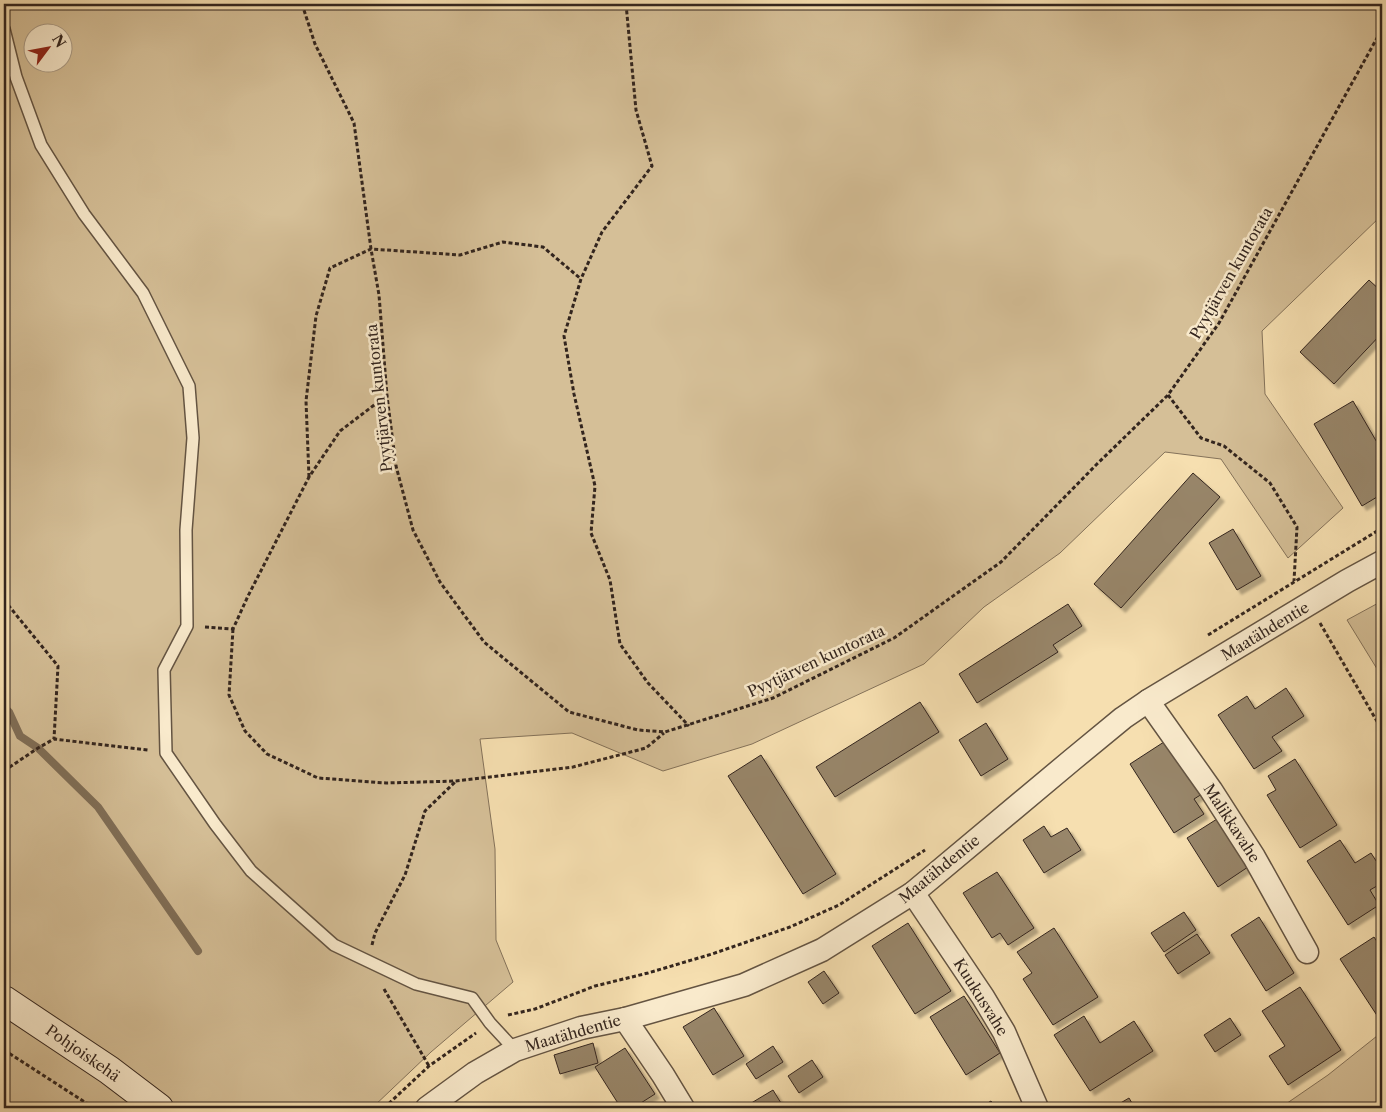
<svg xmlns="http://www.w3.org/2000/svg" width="1386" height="1112" font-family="'Libre Caslon Text',serif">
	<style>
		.green { fill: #d5bf97; stroke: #84725a; fill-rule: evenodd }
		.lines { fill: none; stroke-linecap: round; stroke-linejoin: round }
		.stream { stroke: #806f58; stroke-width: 8 }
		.building { fill: #98866a; stroke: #33251e; filter: url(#shadow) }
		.service-casing { stroke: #645442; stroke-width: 14 }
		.minor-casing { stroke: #645442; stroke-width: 25 }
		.secondary-casing { stroke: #33251e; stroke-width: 30 }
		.path { stroke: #33251e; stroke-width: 3; stroke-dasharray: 4 2.5; stroke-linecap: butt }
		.service { stroke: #f9eacc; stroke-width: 11 }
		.minor { stroke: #f9eacc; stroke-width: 22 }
		.secondary { stroke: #f9eacc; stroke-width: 28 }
		.labels { text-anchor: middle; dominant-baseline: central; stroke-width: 5; stroke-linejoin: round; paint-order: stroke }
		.street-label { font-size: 15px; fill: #33251e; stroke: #f9eacc }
	</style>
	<defs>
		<filter id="shadow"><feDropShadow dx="4.5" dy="4.5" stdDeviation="1" flood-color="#0004"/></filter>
	</defs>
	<rect width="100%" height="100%" fill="#f6dfb0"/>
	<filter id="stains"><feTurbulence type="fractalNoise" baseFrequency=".004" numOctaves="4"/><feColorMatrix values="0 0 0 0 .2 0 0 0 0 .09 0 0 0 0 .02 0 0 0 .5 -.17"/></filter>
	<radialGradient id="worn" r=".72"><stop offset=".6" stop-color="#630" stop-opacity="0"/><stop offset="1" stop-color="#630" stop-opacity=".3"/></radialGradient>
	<g class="green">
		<path d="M4,4H1382V215L1262,331L1265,394L1343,508L1288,558L1221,459L1165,452L1060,553L984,607L924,664L752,744L663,771L572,733L480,739L495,849L496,940L513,982L431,1052L372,1108H4V714L9,712L4,707ZM32,32H62V62H32Z"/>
		<path d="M1382,601V677L1347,620Z"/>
		<path d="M1382,1032V1108H1280L1328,1075Z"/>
	</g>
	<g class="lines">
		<path class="stream" d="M4,707L9,712L20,736L38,748L98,807L198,951"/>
	</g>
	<g class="building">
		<path d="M1369,280L1382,292V333L1334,384L1300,352Z"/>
		<path d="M1353,401L1382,451V494L1362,506L1314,424Z"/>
		<path d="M1193,473L1220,497L1121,608L1094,584Z"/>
		<path d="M1233,529L1261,576L1237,590L1209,543Z"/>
		<path d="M1068,604L1082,626L1053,645L1058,652L977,703L959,674Z"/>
		<path d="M1286,688L1304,716L1272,737L1282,751L1254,769L1218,715L1247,696L1255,709Z"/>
		<path d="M920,702L939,732L835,797L816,767Z"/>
		<path d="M986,723L1008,759L981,776L959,740Z"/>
		<path d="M1167,740L1202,794L1194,799L1204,814L1174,833L1130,764Z"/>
		<path d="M761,755L836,874L803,894L728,776Z"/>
		<path d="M1295,759L1337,825L1300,848L1267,795L1276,790L1268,776Z"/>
		<path d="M1217,819L1248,867L1218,887L1187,838Z"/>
		<path d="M1044,826L1051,837L1067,828L1081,850L1044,873L1023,840Z"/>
		<path d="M1340,840L1355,863L1371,853L1382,870V883L1370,890L1379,905L1348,925L1307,861Z"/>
		<path d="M997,872L1034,928L1008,945L1000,933L992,938L963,893Z"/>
		<path d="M1184,912L1196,930L1164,952L1151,933Z"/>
		<path d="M1259,917L1294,973L1266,991L1231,935Z"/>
		<path d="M908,923L951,991L915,1014L872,946Z"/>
		<path d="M1054,928L1098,997L1053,1025L1023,979L1032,973L1017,952Z"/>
		<path d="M1197,934L1210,953L1178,974L1165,955Z"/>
		<path d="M1374,937L1382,949V1014L1378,1017L1340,959Z"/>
		<path d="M824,971L839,993L823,1004L808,982Z"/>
		<path d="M1300,987L1341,1050L1288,1085L1269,1056L1285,1046L1262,1011Z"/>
		<path d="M964,996L1000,1053L966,1075L930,1017Z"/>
		<path d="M714,1008L744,1056L713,1075L683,1027Z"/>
		<path d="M1084,1016L1100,1043L1134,1021L1153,1051L1090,1091L1054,1035Z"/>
		<path d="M1230,1018L1241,1035L1215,1052L1204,1035Z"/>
		<path d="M593,1043L598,1063L560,1074L554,1055Z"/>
		<path d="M773,1046L783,1062L756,1079L746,1064Z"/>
		<path d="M625,1048L655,1094L633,1108H621L595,1067Z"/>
		<path d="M812,1060L823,1077L799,1093L788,1076Z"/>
		<path d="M773,1090L784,1108H743Z"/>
		<path d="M1129,1098L1135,1108H1112Z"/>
		<path d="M991,1101L996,1108H979Z"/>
	</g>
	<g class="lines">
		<g class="service-casing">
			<path id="service" d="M4,29L16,77L41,145L84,214L143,293L189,386L193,438L186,530L187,626L164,670L166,753L215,824L251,871L334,945L416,984L472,998L490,1023L515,1050"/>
		</g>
		<g class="minor-casing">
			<g id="minor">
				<path d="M1148,701L1211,790L1254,857L1307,952"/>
				<path d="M913,893L983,997L1004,1032L1037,1108"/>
				<path d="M625,1019L663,1075L683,1108"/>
				<path d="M427,1108L475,1073L515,1050L581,1028L625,1019L744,985L822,950L913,893L1072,760L1123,718L1148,701L1347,581L1382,562"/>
			</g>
		</g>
		<g class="secondary-casing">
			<path id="secondary" d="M4,1000L109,1070L159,1108"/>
		</g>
		<g class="path">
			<path d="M302,4L315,44L354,123L371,249L379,295L387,396L396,466L413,530L440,582L484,642L569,712L638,730L665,732L773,698L894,638L1001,562L1097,464L1168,395L1219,323L1382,29"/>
			<path d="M626,4L636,110L652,166L602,232L581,279L564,336L574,394L595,486L591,533L610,580L620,644L648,683L689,726"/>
			<path d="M1168,395L1201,438L1224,446L1270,483L1297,527L1294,581"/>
			<path d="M309,477L306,401L316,316L330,268L371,249L460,255L503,242L543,247L581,279"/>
			<path d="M4,600L58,666L54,739"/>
			<path d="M1320,623L1382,730"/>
			<path d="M205,627L233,629L248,596L309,477L340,431L386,396"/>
			<path d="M233,629L229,695L245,731L267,754L318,778L386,783L456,781L573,767L646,748L664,733"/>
			<path d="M1208,635L1382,528"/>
			<path d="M4,771L38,748L54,739L148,750"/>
			<path d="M372,945L375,933L405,875L425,811L455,782"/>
			<path d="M384,989L429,1066"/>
			<path d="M508,1015L535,1009L595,986L648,973L712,954L790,927L839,905L925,850"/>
			<path d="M4,1050L94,1108"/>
			<path d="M384,1108L429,1066L476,1033"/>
		</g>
		<use href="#service" class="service"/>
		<use href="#minor" class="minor"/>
		<use href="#secondary" class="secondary"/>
	</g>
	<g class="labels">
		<g class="street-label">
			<text transform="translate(1231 273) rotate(-60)">Pyytjärven kuntorata</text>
			<text transform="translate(379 398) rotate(-96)">Pyytjärven kuntorata</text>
			<text transform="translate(1265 631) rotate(-31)">Maatähdentie</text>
			<text transform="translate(816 661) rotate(-25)">Pyytjärven kuntorata</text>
			<text transform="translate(1232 823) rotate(57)">Malikkavahe</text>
			<text transform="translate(939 869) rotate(-39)">Maatähdentie</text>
			<text transform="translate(981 997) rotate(58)">Kuukusvahe</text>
			<text transform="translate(573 1033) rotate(-16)">Maatähdentie</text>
			<text transform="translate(83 1053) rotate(35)">Pohjoiskehä</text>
		</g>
	</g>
	<rect width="1386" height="1112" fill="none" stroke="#f6dfb0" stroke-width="20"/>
	<rect x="5" y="5" width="1376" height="1102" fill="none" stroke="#33251e" stroke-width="2.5"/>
	<rect x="10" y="10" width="1366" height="1092" fill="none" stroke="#33251e"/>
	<g transform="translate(48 48) rotate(58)"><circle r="24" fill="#f9eacc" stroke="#aa9b86"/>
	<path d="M0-4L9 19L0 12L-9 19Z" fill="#8f2418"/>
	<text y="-8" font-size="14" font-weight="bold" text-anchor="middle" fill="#33251e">N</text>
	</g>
	<rect width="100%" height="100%" filter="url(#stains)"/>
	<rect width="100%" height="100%" fill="url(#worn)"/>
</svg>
